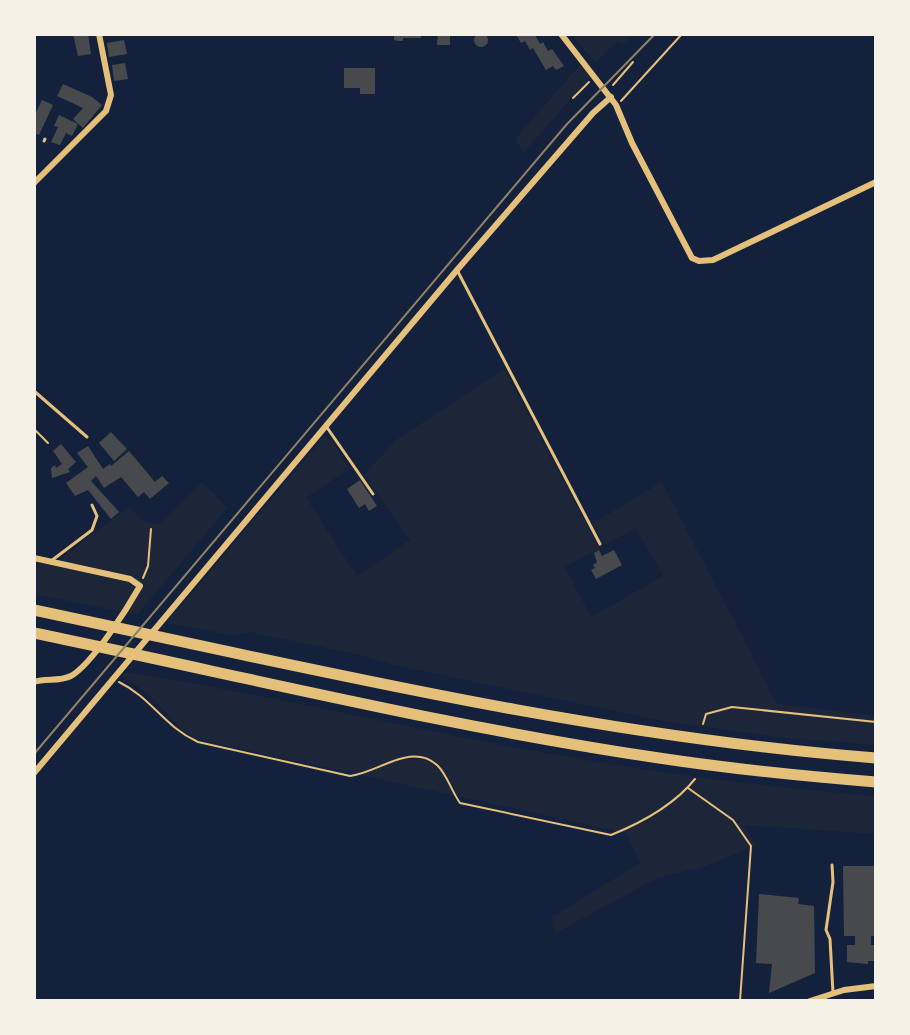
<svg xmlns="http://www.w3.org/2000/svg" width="910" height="1035" font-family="Quicksand,sans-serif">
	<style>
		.green { fill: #1d2539 }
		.building { fill: #48494c }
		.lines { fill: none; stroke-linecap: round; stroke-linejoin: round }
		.path { stroke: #e5c07b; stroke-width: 2 }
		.service { stroke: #e5c07b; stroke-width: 3 }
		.minor { stroke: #e5c07b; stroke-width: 6 }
		.motorway { stroke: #e5c07b; stroke-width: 11 }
		.tram { stroke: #918062; stroke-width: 2 }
	</style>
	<rect width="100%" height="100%" fill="#14213d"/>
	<g class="green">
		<path d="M570,34H629L631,37L623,44L618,41L596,62Z"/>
		<path d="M580,65L590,77L524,152L515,139Z"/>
		<path d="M504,369L599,548L565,567L591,617L663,576L636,528L604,545L592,524L662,482L777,704L876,716V745L786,738L663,721L394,665L355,654L251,632L231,635L166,623L324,437L333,441L349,469L306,498L357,576L410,540L364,475L396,440Z"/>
		<path d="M202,482L227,508L137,615L34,594V561L52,565L129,507L143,521L158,525Z"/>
		<path d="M125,672C262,693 397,726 534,751C648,772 761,787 876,796V834L742,825L757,845L706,866L657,878L556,933L552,917L640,863L626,833L196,739L182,730L149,694L123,677Z"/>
	</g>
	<g class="building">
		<circle cx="481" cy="40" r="7"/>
		<path d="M73,34H88L91,54L78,56Z"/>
		<path d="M394,34H421V38H403V41H399L394,40Z"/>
		<path d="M438,34H450V45H437Z"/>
		<path d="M516,34L535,35L540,44L543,42L548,51L552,49L564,66L556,70L553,66L546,70L533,48L530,50L525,41L521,43Z"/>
		<path d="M124,40L127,54L109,57L107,43Z"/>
		<path d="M125,63L128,79L114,81L112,65Z"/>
		<path d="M344,68H375V94H360V88H344Z"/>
		<path d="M63,84L92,97L102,105L83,128L73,119L83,108L57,96Z"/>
		<path d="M42,100L53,105L39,135L34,133V117Z"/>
		<path d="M59,115L78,124L72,136L66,133L60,145L51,142L58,127L54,126Z"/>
		<path d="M111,432L127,449L114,461L99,443Z"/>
		<path d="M61,444L76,462L68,469L70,472L52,478L51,468L55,465L56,468L62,464L53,451Z"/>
		<path d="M88,446L103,469L110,464L111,466L129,451L155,482L162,476L169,483L150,499L144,492L138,497L121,477L104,488L96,476L91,481L119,512L111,519L88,490L75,496L66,483L88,467L77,453Z"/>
		<path d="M360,480L377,506L369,511L365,504L359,508L347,489Z"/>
		<path d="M599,550L602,556L614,550L622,565L596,579L591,570L595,568L593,565L597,562L594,553Z"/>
		<path d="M843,866H876V936H871V945H875L876,961H868V964L847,962V945H855V936H844Z"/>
		<path d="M759,894L799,898L798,904L814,906L815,973L769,993L772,964L756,963Z"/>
	</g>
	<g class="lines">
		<g class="path">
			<path d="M613,85L633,62"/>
			<path d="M573,98L589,82"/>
			<path d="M621,101L682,34"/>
			<path d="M34,429L48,443"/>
			<path d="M143,578L148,566L151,529"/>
			<path d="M119,682C153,699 162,725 198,742L350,776C378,773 412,741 438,766C447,775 452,792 460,803L611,835C641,823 674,805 695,779"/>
			<path d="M703,724L706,714L732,707L876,722"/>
			<path d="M688,788L733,820L751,846L740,1001"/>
		</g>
		<g class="service">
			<path d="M44,141L45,139"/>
			<path d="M457,270L600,544"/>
			<path d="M34,391L87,437"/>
			<path d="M326,426L373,494"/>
			<path d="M51,561L92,530L97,516L92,505"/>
			<path d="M832,865L833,882L826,930L830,939L833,993"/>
		</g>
		<g class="minor">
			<path d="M561,34L616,105L632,143L692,258L699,261L713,260L876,182"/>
			<path d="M34,183L106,111L111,95L99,34"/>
			<path d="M34,558L130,579L140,586C127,609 92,664 71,676C59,682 46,678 34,682"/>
			<path d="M34,773L457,270L593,113L611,97"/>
			<path d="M810,1001L844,990L876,986"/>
		</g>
		<g class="motorway">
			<path d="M34,610C313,669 591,736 876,758"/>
			<path d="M34,633C242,676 449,727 659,758C731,769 803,776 876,782"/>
		</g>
		<path class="tram" d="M34,754L567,124L655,34"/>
	</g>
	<rect width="910" height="1035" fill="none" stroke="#f6f1e7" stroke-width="72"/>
</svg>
